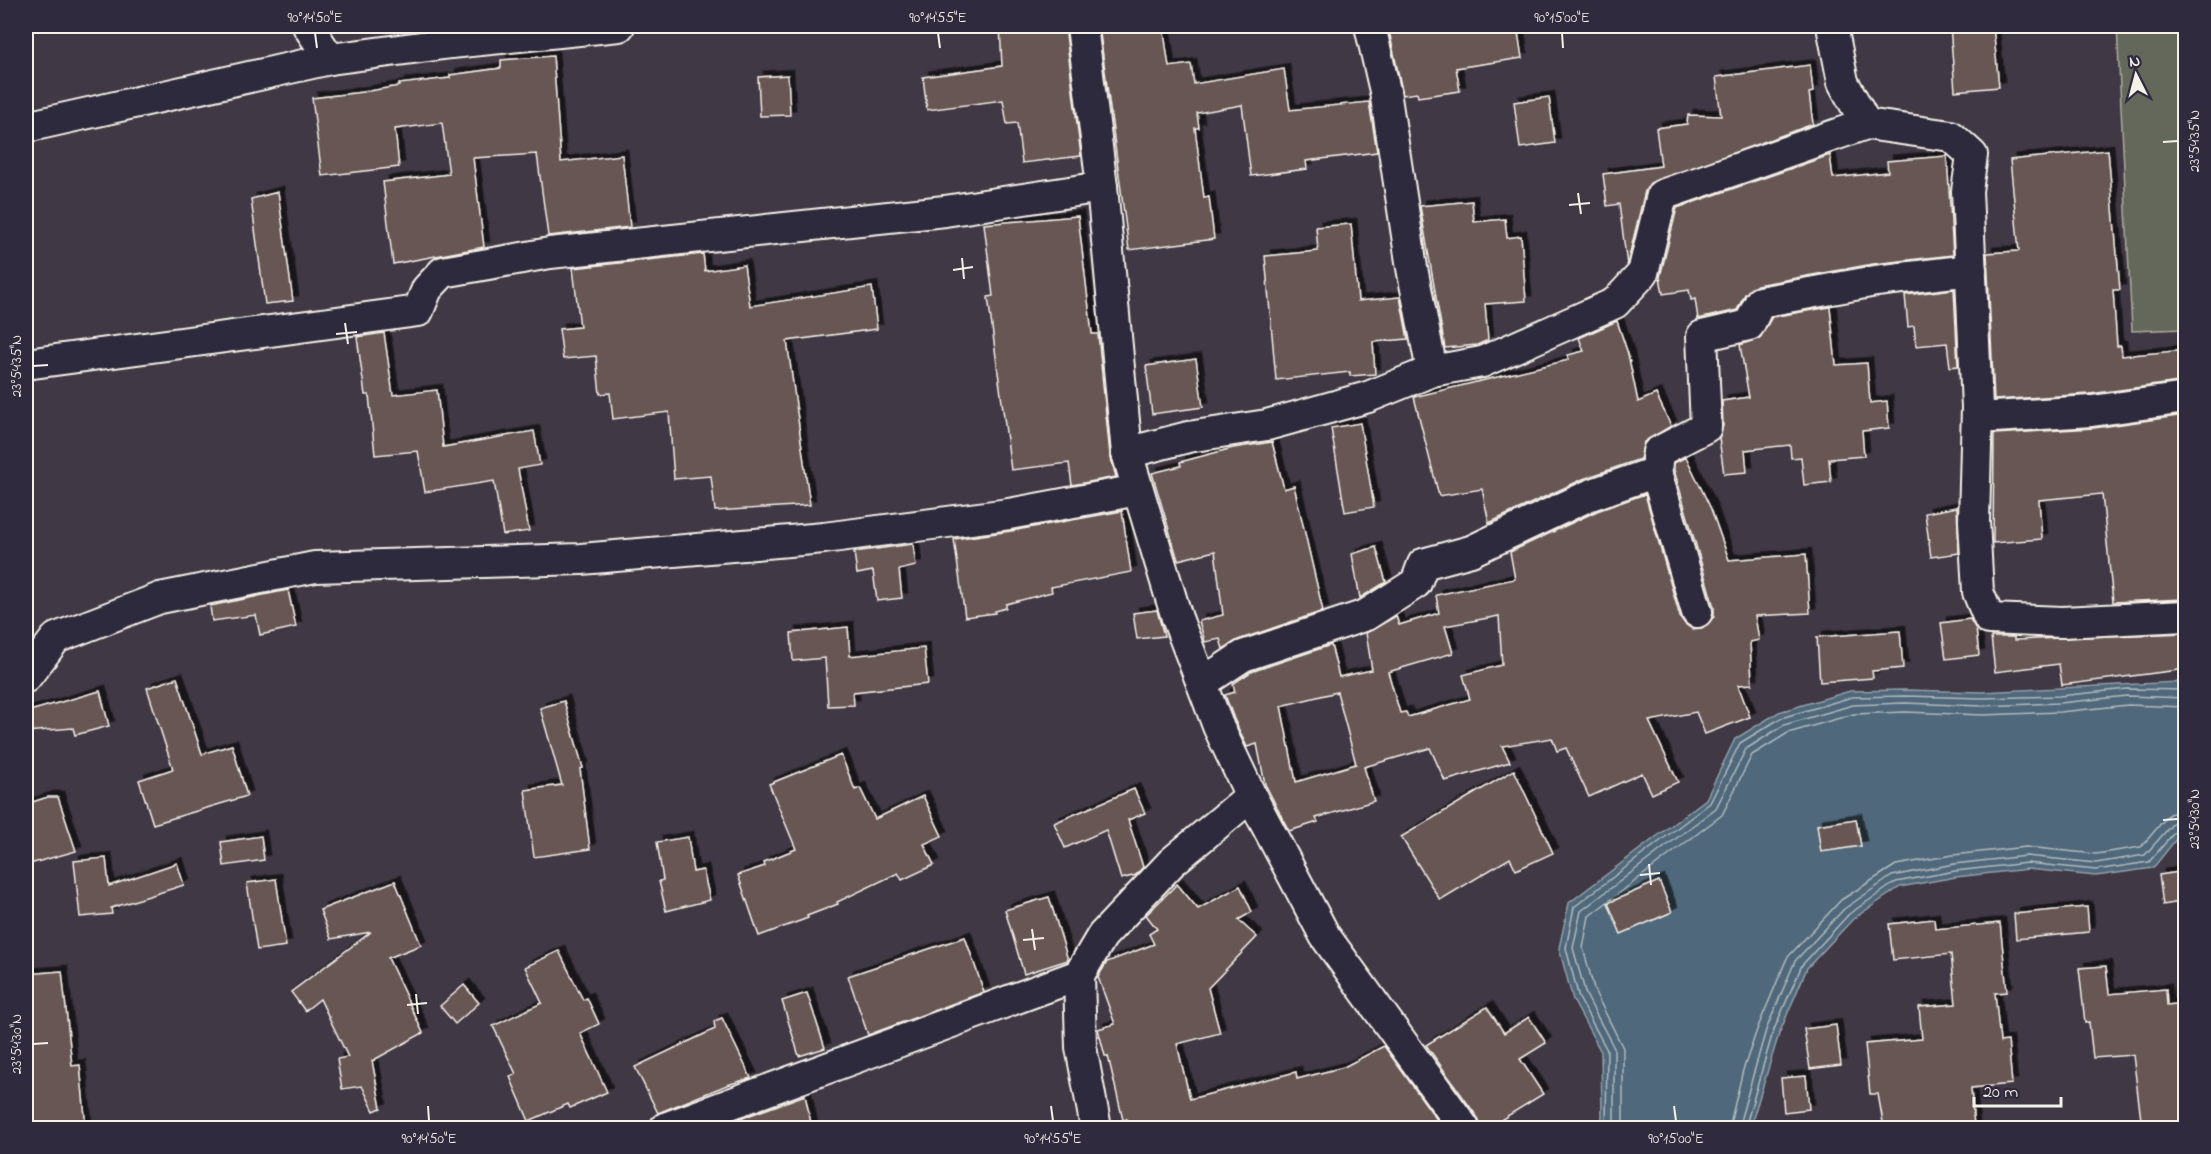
<svg xmlns="http://www.w3.org/2000/svg" width="2211" height="1154" font-family="'Indie Flower',sans-serif">
	<style>
		.green { fill: #64685a; stroke: #acaca1; stroke-width: 1.5 }
		.water { fill: #50687b; stroke: #929fa7; stroke-width: 1.5 }
		.lines { fill: none; stroke-linecap: round; stroke-linejoin: round }
		.shore { stroke: #b2babc; stroke-width: 1.5 }
		.building { fill: #675755; stroke: #f4f1e8; stroke-width: 1.5; fill-rule: evenodd; filter: url(#shadow) }
		.minor-casing { stroke: #f4f1e8; stroke-width: 34 }
		.minor { stroke: #2f2a3d; stroke-width: 30 }
		.ticks { fill: none; stroke: #f4f1e8; stroke-width: 2 }
		.neatline { fill: none; stroke: #f4f1e8; stroke-width: 2 }
		.ticks-label { font-size: 15px; text-anchor: middle; fill: #f4f1e8 }
	</style>
	<defs>
		<filter id="shadow"><feDropShadow dx="5.5" dy="-5.5" stdDeviation="0" flood-color="#0009"/></filter>
	</defs>
	<rect width="100%" height="100%" fill="#403844"/>
	<filter id="ink" filterUnits="userSpaceOnUse"><feTurbulence type="fractalNoise" baseFrequency=".0167" numOctaves="2"/><feDisplacementMap in="SourceGraphic" scale="12" xChannelSelector="R" yChannelSelector="G"/><feConvolveMatrix kernelMatrix="1 2 1 2 8 2 1 2 1" color-interpolation-filters="sRGB"/></filter>
	<g filter="url(#ink)">
		<path class="green" d="M2117,26H2185V329L2132,331Z"/>
		<path class="water" d="M2179,682L2185,685V828L2153,868L2096,876L2028,869L1956,877L1900,887L1853,919L1807,968L1779,1034L1750,1128H1600L1602,1116L1601,1052L1573,1000L1559,948L1569,903L1706,799L1735,739L1779,712L1850,691L1905,690L1982,692Z"/>
		<g class="lines">
			<g class="shore">
				<path d="M1606,1128L1607,1050L1579,998L1566,948L1574,907L1710,803L1740,743L1781,718L1852,697L1905,696L1982,698L2059,696L2127,689L2186,690"/>
				<path d="M1614,1128V1048L1586,995L1573,948L1581,911L1716,808L1746,749L1784,725L1853,705L1905,703L1982,706L2060,703L2127,696L2186,698"/>
				<path d="M1623,1128V1048L1595,992L1583,948L1589,916L1722,815L1752,755L1788,733L1854,714L1905,712L1983,715L2060,712L2128,705L2186,707"/>
				<path d="M1729,1128L1743,1070L1758,1027L1787,958L1841,900L1896,865L1953,855L2026,847L2096,854L2141,847L2169,814L2186,809"/>
				<path d="M1738,1128L1766,1030L1795,961L1844,909L1892,876L1954,864L2026,856L2096,863L2145,855L2174,822L2186,818"/>
				<path d="M1745,1128L1773,1032L1802,965L1849,914L1896,882L1955,871L2027,863L2096,870L2149,862L2179,827L2186,825"/>
			</g>
		</g>
		<g class="building">
			<path d="M1000,26H1065L1081,156L1022,163L1017,123L1007,124L1003,100L927,110L923,77L1002,66Z"/>
			<path d="M1099,26H1163L1169,67L1191,64L1194,84L1284,69L1290,110L1369,102L1377,152L1306,161L1307,169L1251,176L1242,105L1197,113L1199,128H1195L1204,198L1209,197L1214,239L1129,250Z"/>
			<path d="M1388,26H1517L1522,58L1456,68L1460,91L1418,97L1417,93L1403,95Z"/>
			<path d="M1950,26H1993L1999,87L1955,91Z"/>
			<path d="M553,56L561,162L622,155L630,227L548,236L537,154L473,158L484,247L393,264L383,182L449,174L442,123L395,129L399,167L322,176L312,98L363,92L400,86L399,84L450,78V75L501,68V60Z"/>
			<path d="M1810,65L1813,92L1809,93L1813,124L1650,183L1645,191L1627,265L1619,204L1607,206L1603,174L1661,166L1656,128L1687,124L1688,115L1721,116L1716,77Z"/>
			<path d="M788,75L790,115L760,116L758,77Z"/>
			<path d="M1549,97L1555,143L1520,148L1514,102Z"/>
			<path d="M2108,150L2120,290H2113L2117,346H2121L2122,356L2186,350V381L2090,394L1994,400L1987,253L2019,251L2010,160Z"/>
			<path d="M1830,155L1833,178L1888,172L1887,161L1947,156L1953,255L1873,264L1757,285L1745,294L1737,310L1698,319L1695,299L1691,300L1689,290L1663,294L1660,277L1677,208Z"/>
			<path d="M278,192L293,301L265,304L251,199Z"/>
			<path d="M1472,201L1474,222L1505,219L1507,238L1521,236L1526,301L1485,304L1488,340L1477,345L1445,348L1420,206Z"/>
			<path d="M1078,216L1092,334H1098L1110,455L1116,477L1072,485L1069,463L1011,470L988,297L993,296L984,224Z"/>
			<path d="M1351,224L1358,301L1400,297L1408,339L1373,342L1375,374L1350,376V372L1276,380L1265,256L1318,251L1316,227Z"/>
			<path d="M703,254L705,271L744,265L750,306L872,287L877,329L787,341L810,505L715,511L711,476L674,479L669,412L613,419L610,393L600,394L596,356L563,359L559,329L580,327L573,268Z"/>
			<path d="M1954,289L1958,366L1950,367L1947,343L1916,346L1914,326L1908,327L1905,295Z"/>
			<path d="M1830,307L1836,365L1867,363L1870,403L1887,401L1889,428L1862,431L1864,456L1829,459L1831,482L1804,485L1801,457L1791,458L1790,445L1745,450L1747,472L1724,474L1719,438L1723,426L1722,401L1749,397L1740,345L1760,338L1772,317Z"/>
			<path d="M1617,321L1628,354L1638,402L1656,394L1671,426L1644,442L1640,459L1583,479L1489,523L1482,489L1439,496L1414,397L1569,360L1568,355L1584,351L1579,338Z"/>
			<path d="M384,333L393,395L437,390L443,447L534,431L540,465L518,469L529,531L503,535L494,481L425,492L418,451L375,455L369,395H365L357,337Z"/>
			<path d="M1196,359L1203,407L1152,414L1146,366Z"/>
			<path d="M2185,415L2186,599L2113,602L2102,494L2039,500L2042,539L1993,543L1994,434L2094,428Z"/>
			<path d="M1360,423L1374,507L1345,512L1331,428Z"/>
			<path d="M1272,442L1284,489L1294,486L1323,611L1238,640L1223,649L1220,639L1205,642L1199,621L1223,615L1215,551L1178,560L1152,473L1181,466L1180,462L1233,448Z"/>
			<path d="M1686,457L1711,509L1729,560L1806,554L1810,613L1755,616L1759,640L1750,642L1752,684L1738,685L1750,717L1705,734L1696,712L1649,721L1678,782L1652,794L1642,773L1589,797L1566,748L1557,751L1552,738L1502,746L1510,762L1445,781L1430,748L1364,767L1374,801L1316,818L1318,822L1289,831L1265,784L1257,744L1247,747L1234,719L1225,695L1235,692L1233,684L1251,672L1331,645L1339,677L1372,670L1366,633L1396,616L1399,625L1439,613L1436,595L1515,579L1510,552L1597,511L1645,494L1680,617L1685,624L1692,629L1702,628L1714,617V607L1674,470V463ZM1499,616L1502,665L1463,675L1470,699L1408,717L1406,712L1400,713L1388,672L1453,653L1445,626ZM1337,692L1356,764L1296,782L1281,706Z"/>
			<path d="M1957,507L1959,553L1931,557L1925,513Z"/>
			<path d="M1122,511L1131,572L1051,587L1052,592L1006,604V608L995,611V613L965,617L954,539L1011,531Z"/>
			<path d="M913,544L916,566L899,570L902,598L877,601L873,571L857,574L854,552Z"/>
			<path d="M1376,547L1386,582L1360,598L1352,554Z"/>
			<path d="M288,590L296,627L260,635L256,615L212,621L210,606Z"/>
			<path d="M1157,610L1164,636L1137,639L1133,613Z"/>
			<path d="M1970,619L1976,629L1979,655L1946,659L1941,623Z"/>
			<path d="M848,627L850,656L924,648L928,684L853,692L854,705L828,706L825,658L793,661L791,633Z"/>
			<path d="M1900,631L1903,668L1872,671L1873,678L1820,682L1817,637Z"/>
			<path d="M2186,633V669L2062,685L2059,664L1995,672L1991,637H2014V640Z"/>
			<path d="M177,678L202,754L232,745L247,796L153,824L139,780L173,769L147,688Z"/>
			<path d="M100,691L109,726L75,735L73,728L26,732V712Z"/>
			<path d="M564,701L583,768L580,769L590,849L534,857L525,790L562,785L540,708Z"/>
			<path d="M841,755L855,790L860,788L875,819L923,796L942,836L924,844L934,865L902,880L898,873L837,902L838,904L807,916L808,918L759,936L738,875L765,866L764,862L796,849L769,784Z"/>
			<path d="M1514,770L1553,853L1516,870L1510,858L1440,900L1401,837Z"/>
			<path d="M1134,789L1145,813L1128,820L1143,867L1136,875L1121,879L1106,830L1065,848L1054,823Z"/>
			<path d="M48,797H58L76,851L26,865V804Z"/>
			<path d="M1856,819L1861,846L1821,852L1817,825Z"/>
			<path d="M261,836L264,860L224,866L221,842Z"/>
			<path d="M688,837L693,872L703,870L710,900L666,911L659,881L663,880L657,842Z"/>
			<path d="M106,858L109,886L177,863L184,885L111,908L112,914L80,917L74,861Z"/>
			<path d="M2186,871V901L2163,905L2159,875Z"/>
			<path d="M276,879L286,946L257,950L247,883Z"/>
			<path d="M395,881L421,945L388,958L423,1033L372,1061L381,1108L374,1111L362,1086L342,1089L337,1059L348,1057L320,999L305,1011L291,992L371,932L331,939L320,910Z"/>
			<path d="M1659,881L1672,912L1621,934L1608,903Z"/>
			<path d="M1177,884L1198,909L1240,886L1252,912L1238,920L1257,937L1208,988L1220,1033L1177,1044L1190,1099L1296,1072L1297,1079L1344,1067L1384,1046L1443,1128H1128L1127,1119L1123,1120L1108,1056H1105L1098,1029L1115,1024L1098,977L1107,962L1154,944L1149,934L1157,929L1146,915Z"/>
			<path d="M1049,897L1068,960L1024,974L1005,910Z"/>
			<path d="M2087,907L2089,932L2016,939L2014,914Z"/>
			<path d="M1934,919L1935,929L2000,923L2007,992L1995,993L2000,1042L2008,1041L2012,1084L1971,1088L1974,1128H1884L1878,1094H1870L1865,1044L1922,1039L1919,1007L1956,1004L1951,954L1893,960L1889,924Z"/>
			<path d="M965,937L984,992L868,1035L848,976Z"/>
			<path d="M559,951L583,1000L587,998L599,1024L580,1033L607,1092L570,1108L568,1104L529,1121L510,1077L516,1074L493,1026L542,1003L525,967Z"/>
			<path d="M2106,966L2109,994L2166,989L2167,1005L2186,1003V1128H2142L2133,1055L2093,1058L2089,1022L2085,1023L2079,968Z"/>
			<path d="M62,971L72,1066L80,1065L86,1128H26V974Z"/>
			<path d="M464,985L479,1003L455,1024L440,1006Z"/>
			<path d="M807,993L825,1048L799,1056L782,1001Z"/>
			<path d="M1487,1007L1504,1033L1529,1017L1546,1043L1520,1059L1543,1094L1488,1128H1481L1478,1118L1426,1045Z"/>
			<path d="M722,1018L751,1078L727,1085L658,1113L635,1067L715,1029L714,1021Z"/>
			<path d="M1836,1025L1841,1065L1810,1069L1804,1029Z"/>
			<path d="M1806,1076L1809,1109L1784,1112L1781,1078Z"/>
			<path d="M805,1095L812,1128H736L734,1121Z"/>
		</g>
		<g class="lines">
			<g class="minor-casing">
				<g id="minor">
					<path d="M308,26L330,59"/>
					<path d="M1082,26L1102,187L1127,453L1177,618L1218,726L1251,796L1325,936L1464,1128"/>
					<path d="M1832,26L1843,82L1866,124"/>
					<path d="M26,127L330,59L451,43L619,26"/>
					<path d="M26,364L418,311L427,289L443,272L550,253L945,211L1102,187"/>
					<path d="M1432,371L1482,362L1615,303L1643,273L1662,195L1866,124L1951,136L1972,155L1967,191L1977,407L1974,521L1978,592L1989,619L2062,622L2186,616"/>
					<path d="M1977,418L2092,411L2186,398"/>
					<path d="M1127,453L1188,437L1267,425L1368,397L1432,371L1412,268L1385,91L1370,26"/>
					<path d="M1656,472L1697,612"/>
					<path d="M26,677L56,638L160,598L315,567L581,559L824,538L1009,514L1138,490"/>
					<path d="M1202,683L1243,656L1366,615L1416,583L1423,564L1471,551L1590,495L1656,472L1658,452L1706,427L1702,336L1749,325L1760,302L1876,281L1971,270"/>
					<path d="M665,1128L1079,975"/>
					<path d="M1096,1128L1081,1047L1079,975L1102,936L1172,862L1251,796"/>
				</g>
			</g>
			<use href="#minor" class="minor"/>
		</g>
	</g>
	<path class="ticks" d="M315,33L317,48M938,33L940,48M1562,33L1563,48M2163,142L2178,141M1578,193L1581,214M1569,205L1590,203M962,258L964,279M953,270L973,267M345,323L348,344M336,334L357,332M33,366L48,365M2163,820L2178,819M1649,864L1651,885M1640,875L1660,873M1032,929L1035,950M1023,940L1044,938M416,994L418,1014M407,1005L427,1003M33,1044L48,1043M428,1106L429,1121M1051,1106L1053,1121M1674,1106L1676,1121"/>
	<rect width="2211" height="1154" fill="none" stroke="#2f2a3d" stroke-width="66"/>
	<g transform="translate(2136 75) rotate(354)" stroke="#2f2a3d" stroke-width="4.5" paint-order="stroke">
	<path d="M0-4.5L10 22L0 15L-10 22Z" fill="#f4f1e8"/>
	<text y="-9" font-size="16" font-weight="bold" text-anchor="middle" fill="#f4f1e8">N</text>
	</g>
	<path d="M1974 1097v9h87v-9" fill="none" stroke="#f4f1e8" stroke-width="3"/>
	<text x="1983" y="1097" font-size="18" fill="#f4f1e8" stroke="#2f2a3d" stroke-width="4.5" paint-order="stroke">20 m</text>
	<rect x="33" y="33" width="2145" height="1088" class="neatline"/>
	<g class="ticks-label">
		<text x="315" y="22">90°14'50"E</text>
		<text x="938" y="22">90°14'55"E</text>
		<text x="1562" y="22">90°15'00"E</text>
		<text transform="translate(2194 141) rotate(-90)" y="5">23°54'35"N</text>
		<text transform="translate(16 366) rotate(-90)" y="5">23°54'35"N</text>
		<text transform="translate(2194 819) rotate(-90)" y="5">23°54'30"N</text>
		<text transform="translate(16 1044) rotate(-90)" y="5">23°54'30"N</text>
		<text x="429" y="1143">90°14'50"E</text>
		<text x="1053" y="1143">90°14'55"E</text>
		<text x="1676" y="1143">90°15'00"E</text>
	</g>
</svg>
